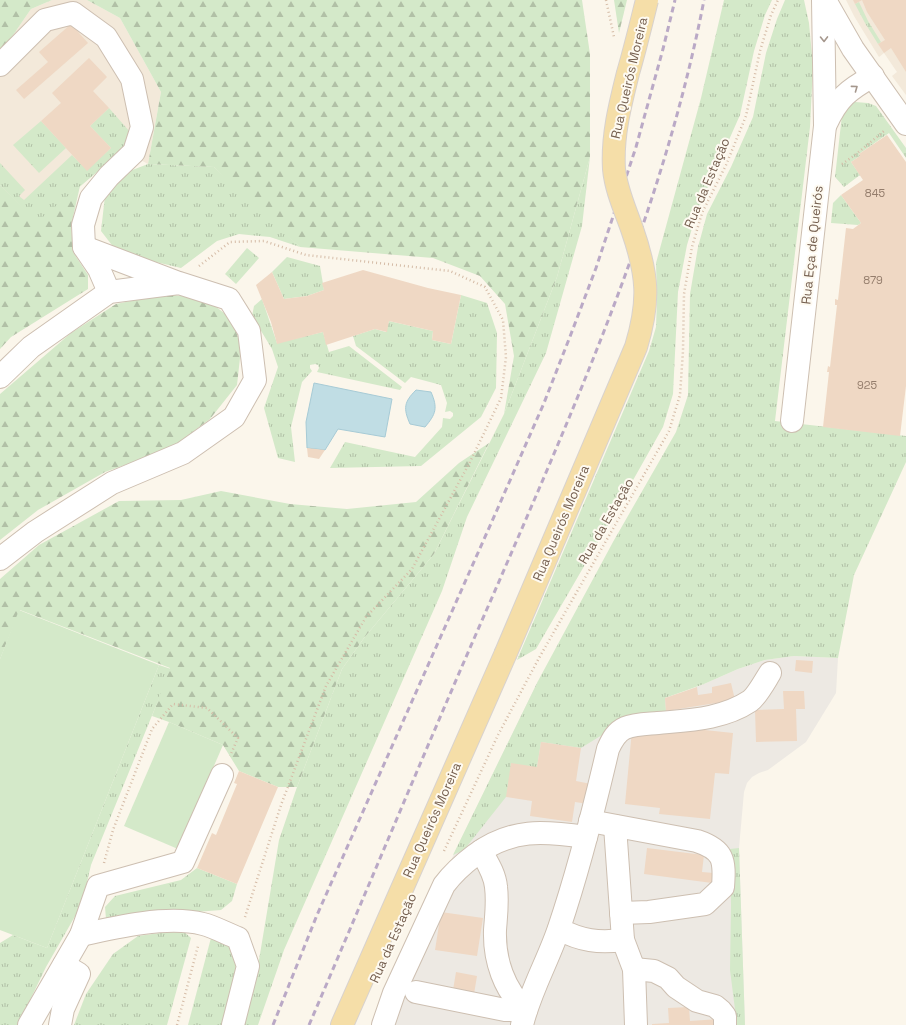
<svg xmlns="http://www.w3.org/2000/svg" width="906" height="1025" font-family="'Space Grotesk',sans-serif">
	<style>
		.residential { fill: #f3e9da }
		.industrial { fill: #ede9e3 }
		.grass { fill: url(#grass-tufts) }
		.forest { fill: url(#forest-firs) }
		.green { fill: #d4e9c9 }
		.water { fill: #c0dde4; stroke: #a7cbd6 }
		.building { fill: #efd8c4 }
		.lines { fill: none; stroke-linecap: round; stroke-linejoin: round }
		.minor-casing { stroke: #cdbfb1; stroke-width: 24 }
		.major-casing { stroke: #d8d2ce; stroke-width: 24 }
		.path { stroke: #d5bca7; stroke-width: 2.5; stroke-dasharray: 1 3; stroke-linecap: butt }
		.minor { stroke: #fff; stroke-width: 22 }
		.major { stroke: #f5dea8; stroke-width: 22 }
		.rail { stroke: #baa9c6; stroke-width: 3; stroke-dasharray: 6 4; stroke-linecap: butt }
		.major-bridge-casing { stroke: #d8d2ce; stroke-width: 24; stroke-linecap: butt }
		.major-bridge { stroke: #f5dea8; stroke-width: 22 }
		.oneway { stroke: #a5978d }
		.labels { text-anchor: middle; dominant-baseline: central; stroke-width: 4; stroke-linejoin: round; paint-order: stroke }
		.number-label { font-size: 11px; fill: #947d6c }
		.street-label { font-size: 13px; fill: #755f4f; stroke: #fefaf1 }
	</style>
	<defs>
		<pattern id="grass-tufts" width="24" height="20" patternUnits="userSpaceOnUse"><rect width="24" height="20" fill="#d4e9c9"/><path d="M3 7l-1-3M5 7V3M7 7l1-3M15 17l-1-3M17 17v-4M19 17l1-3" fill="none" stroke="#b1c0a6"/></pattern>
		<pattern id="forest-firs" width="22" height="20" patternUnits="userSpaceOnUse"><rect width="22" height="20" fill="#d4e9c9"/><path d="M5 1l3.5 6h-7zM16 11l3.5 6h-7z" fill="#b1c0a6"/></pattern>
	</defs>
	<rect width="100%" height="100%" fill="#fbf6eb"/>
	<g class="residential">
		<path d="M52,0H87L120,18L161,92L148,164L122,150L37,223L0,185V54L31,9Z"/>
		<path d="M846,0H906V95L892,76L897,72L884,53L879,57L854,16Z"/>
	</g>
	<path class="industrial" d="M794,656L838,658L836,693L806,742L768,770L759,773L752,777L747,783L744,792L739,848L745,1025H391L388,990L538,681L668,698L704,684L738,669L765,660Z"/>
	<g class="grass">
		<path d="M724,0H772L765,15L754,51L740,115L697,212L687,245L678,292L673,394L663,427L601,537L536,649L517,660L649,351L656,327L657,299L656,263L701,98Z"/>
		<path d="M785,0H804L809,23L813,66L810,127L775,421L906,436V462L854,575L838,658L794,656L765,660L738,669L704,684L665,698L666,711L625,720L602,735L581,748L541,742L537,767L506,797L464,850L453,855L538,681L613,542L676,432L688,395L690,294L698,247L707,214L731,167L753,117L766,53L777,19Z"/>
		<path d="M859,2L868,21L881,42L878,44L865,23L855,4Z"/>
		<path d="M855,102L868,103L876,106L906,148V158L889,133L859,154L860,156L851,162L860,175L844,187L835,177L842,115L850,105Z"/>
		<path d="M109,108L130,132L128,139L123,150L37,223L0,185V163L25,190L19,196L24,200L72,155L87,170L111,148L90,126Z"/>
		<path d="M41,121L66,148L39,173L13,145Z"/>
		<path d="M590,157L582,226L546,353L467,517L442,591L284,950L258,1025H242L258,966L279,840L297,787L342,669L364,638L434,554L504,414L557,277Z"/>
		<path d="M148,164L214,167L300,247L270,237L239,234L217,241L181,268L118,253L101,231L105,196L122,174Z"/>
		<path d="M841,195L861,223L858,225L831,223L833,203Z"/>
		<path d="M247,248L259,258L236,284L225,274Z"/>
		<path d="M287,257L320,266L324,290L307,296L284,299L272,272Z"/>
		<path d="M461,295L487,303L497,333L496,388L481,417L421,466L330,468L345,442L415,457L442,427L443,418L450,419L453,416V413L450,411L445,412L447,403L441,385L411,377L405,383L356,346L353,336L375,329L386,332L389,321L433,331L432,340L451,344Z"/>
		<path d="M262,299L277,343L323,332L329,352L349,346L402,387L400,390L317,372L319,368L318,365L315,364L310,365V368L312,371L302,382L291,427L295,462L278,458L264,408L278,367L272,349L252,316L254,306Z"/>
		<path d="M159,665L171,669L91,865L82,904L46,967L18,1025H0V943L13,935L47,948Z"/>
		<path d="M739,848L745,1025H737L730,970L731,905L730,849Z"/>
		<path d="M197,868L237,884L232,901L221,910L106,919L105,907L115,896L181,880Z"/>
		<path d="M182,930L191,938L167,1025H74L86,994L113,954L138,936Z"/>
		<path d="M212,934L225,941L235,953L238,972L222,1025H188Z"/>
	</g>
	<g class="forest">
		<path d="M0,0H52L31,9L0,54Z"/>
		<path d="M87,0H582L590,54V157L557,277L504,414L514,356L505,304L480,276L433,258L300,247L255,208L214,167L148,164L161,92L120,18Z"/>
		<path d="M614,0H627L619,33Z"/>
		<path d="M0,185L37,222L80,186L71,226L73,252L88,275V289L11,337L0,349Z"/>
		<path d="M165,294L206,299L233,320L241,349L237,385L210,419L170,449L105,472L38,510L0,540V394L71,333L116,304Z"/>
		<path d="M489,443L434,554L364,638L342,669L297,787H278L239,771L223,745L169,722L152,716L170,668L20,610L0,659V579L39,545L119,501L181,500L221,491L290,504L347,509L416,502L459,463Z"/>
	</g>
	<g class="green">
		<path d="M19,610L159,665L47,948L0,930V659Z"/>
		<path d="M169,722L223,745L178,849L124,826Z"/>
	</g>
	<g class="water">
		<path d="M314,383L392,399L385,437L338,429L325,450L307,448L306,422Z"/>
		<path d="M416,390L431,392C438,408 436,414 425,427L410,424C403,408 404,402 416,390Z"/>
	</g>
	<g class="building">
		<path d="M853,0H906V72L891,48L884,53L878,44L885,40L867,12L862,0L855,4Z"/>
		<path d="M71,24L88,43L24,99L16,90L48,62L39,52Z"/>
		<path d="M89,58L107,77L93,91L109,108L90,126L111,148L87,171L41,121L61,103L52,93Z"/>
		<path d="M887,135L906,162V386L900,436L823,427L829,372H827L828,366L830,367L837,305H835V299L838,300L846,228L853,229L861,223L841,195L863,180L851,162L860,156L859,154Z"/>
		<path d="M363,270L428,288L461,295L451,344L432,340L433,331L389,321L387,332L375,329L326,345L323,332L277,344L271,322L256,285L272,272L284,299L307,296L324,290L322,283Z"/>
		<path d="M307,448L325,450L319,459L308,457Z"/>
		<path d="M796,660L813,661L812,673L795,671Z"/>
		<path d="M731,683L735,700L666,711L665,698L697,687L698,695L712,693V687Z"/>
		<path d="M783,691H804L805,709H796L797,741L756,742L755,710L784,709Z"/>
		<path d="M667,726L733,733L729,774L715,773L710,819L659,814L660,808L625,804L632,730L666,734Z"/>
		<path d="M541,742L581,748L576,781L591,784L588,804L575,802L572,822L530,816L532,801L506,797L511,763L537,767Z"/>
		<path d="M239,771L278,787L237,884L197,868L212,833L216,835L237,784L234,783Z"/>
		<path d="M647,848L704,855L702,872L714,873L712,883L644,874Z"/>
		<path d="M441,912L483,918L477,956L435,950Z"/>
		<path d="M456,972L477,976L474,994L453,990Z"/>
		<path d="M689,1007L690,1021L719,1019L720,1025H652V1024L669,1023L668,1008Z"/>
	</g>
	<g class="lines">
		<g class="minor-casing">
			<g id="minor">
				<path d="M825,0L853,49L906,124"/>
				<path d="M0,65L45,20L73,13L106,37L132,79L142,127L134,152L109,176L91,198L83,225L84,247L99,269L109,292"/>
				<path d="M826,124C838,98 848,90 873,76"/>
				<path d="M84,247L176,282"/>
				<path d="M0,377L31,347L109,292L179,283L229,299L249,331L255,380L234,417L183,453L112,483L35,532L0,559"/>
				<path d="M792,421L825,126L823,0"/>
				<path d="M590,821L697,841C724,850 725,860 723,887L705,904L649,912L621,913"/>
				<path d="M615,826L623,940L634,969L636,1025"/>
				<path d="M481,851C487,862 495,874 496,887C498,902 496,916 495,930C494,960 504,990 526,1010"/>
				<path d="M559,929C581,941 599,943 623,940"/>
				<path d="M81,935C116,927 168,915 203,924C215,927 227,934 238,938L248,966L233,1025"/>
				<path d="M634,969L654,971L668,978L676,987L697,1001L715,1006L721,1011L725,1016V1025"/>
				<path d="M416,992L505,1010H526"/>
				<path d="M29,1025L81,935L98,886L183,862L222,775"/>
				<path d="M60,1025L63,1009L79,974L64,965"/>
				<path d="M383,1025L394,993L444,885C453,873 463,864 475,855C512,828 543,831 586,837"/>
				<path d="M522,1025C530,991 548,961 559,928C579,869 594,809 608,749C612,740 616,732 625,728C635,724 648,724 658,723C690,720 723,719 750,701C757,696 765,681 770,673"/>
			</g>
		</g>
		<g class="major-casing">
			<path id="major" d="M342,1025L505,655"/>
		</g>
		<g class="path">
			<path d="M606,0L614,37"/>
			<path d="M842,164L855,155L884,131"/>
			<path d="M199,266L230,242L264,241L306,255L450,271L485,287L503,320L506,357L501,398L470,462L412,569L366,617L326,686L281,805L245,917"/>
			<path d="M444,851L498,735L539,658L669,431L680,395L683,351L684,294L692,247L702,213L726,165L746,116L760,51L771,15L778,0"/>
			<path d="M104,863L113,830L152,729L173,704L207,708L238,738L230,756"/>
			<path d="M177,1025L198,946"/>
		</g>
		<use href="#minor" class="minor"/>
		<use href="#major" class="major"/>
		<g class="rail">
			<path d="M273,1025L317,915L497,510L544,403L571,334L596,268L636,147L663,49L675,0"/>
			<path d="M309,1025C371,881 431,736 494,593C577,401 664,207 704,0"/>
		</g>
		<g class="major-bridge-casing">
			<path id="major-bridge" d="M505,655L636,347C650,301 648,275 632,229C625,209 616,190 614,169C612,136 620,105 628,73C635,49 641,24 647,0"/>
		</g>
		<use href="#major-bridge" class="major-bridge"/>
	</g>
	<defs><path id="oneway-chevron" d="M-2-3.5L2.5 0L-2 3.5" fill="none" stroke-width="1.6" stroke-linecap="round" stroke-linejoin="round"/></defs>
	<g class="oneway">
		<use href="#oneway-chevron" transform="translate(824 39) rotate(89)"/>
		<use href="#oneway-chevron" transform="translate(855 88) rotate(-36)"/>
	</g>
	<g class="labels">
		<g class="number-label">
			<text x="875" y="193">845</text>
			<text x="873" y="280">879</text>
			<text x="867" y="385">925</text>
		</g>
		<g class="street-label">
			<text transform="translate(629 78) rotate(-77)">Rua Queirós Moreira</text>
			<text transform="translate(707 183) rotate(-67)">Rua da Estação</text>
			<text transform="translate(812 245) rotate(-84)">Rua Eça de Queirós</text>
			<text transform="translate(606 521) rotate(-60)">Rua da Estação</text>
			<text transform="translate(561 523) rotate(-67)">Rua Queirós Moreira</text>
			<text transform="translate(432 820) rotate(-66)">Rua Queirós Moreira</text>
			<text transform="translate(393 938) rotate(-66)">Rua da Estação</text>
		</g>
	</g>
</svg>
